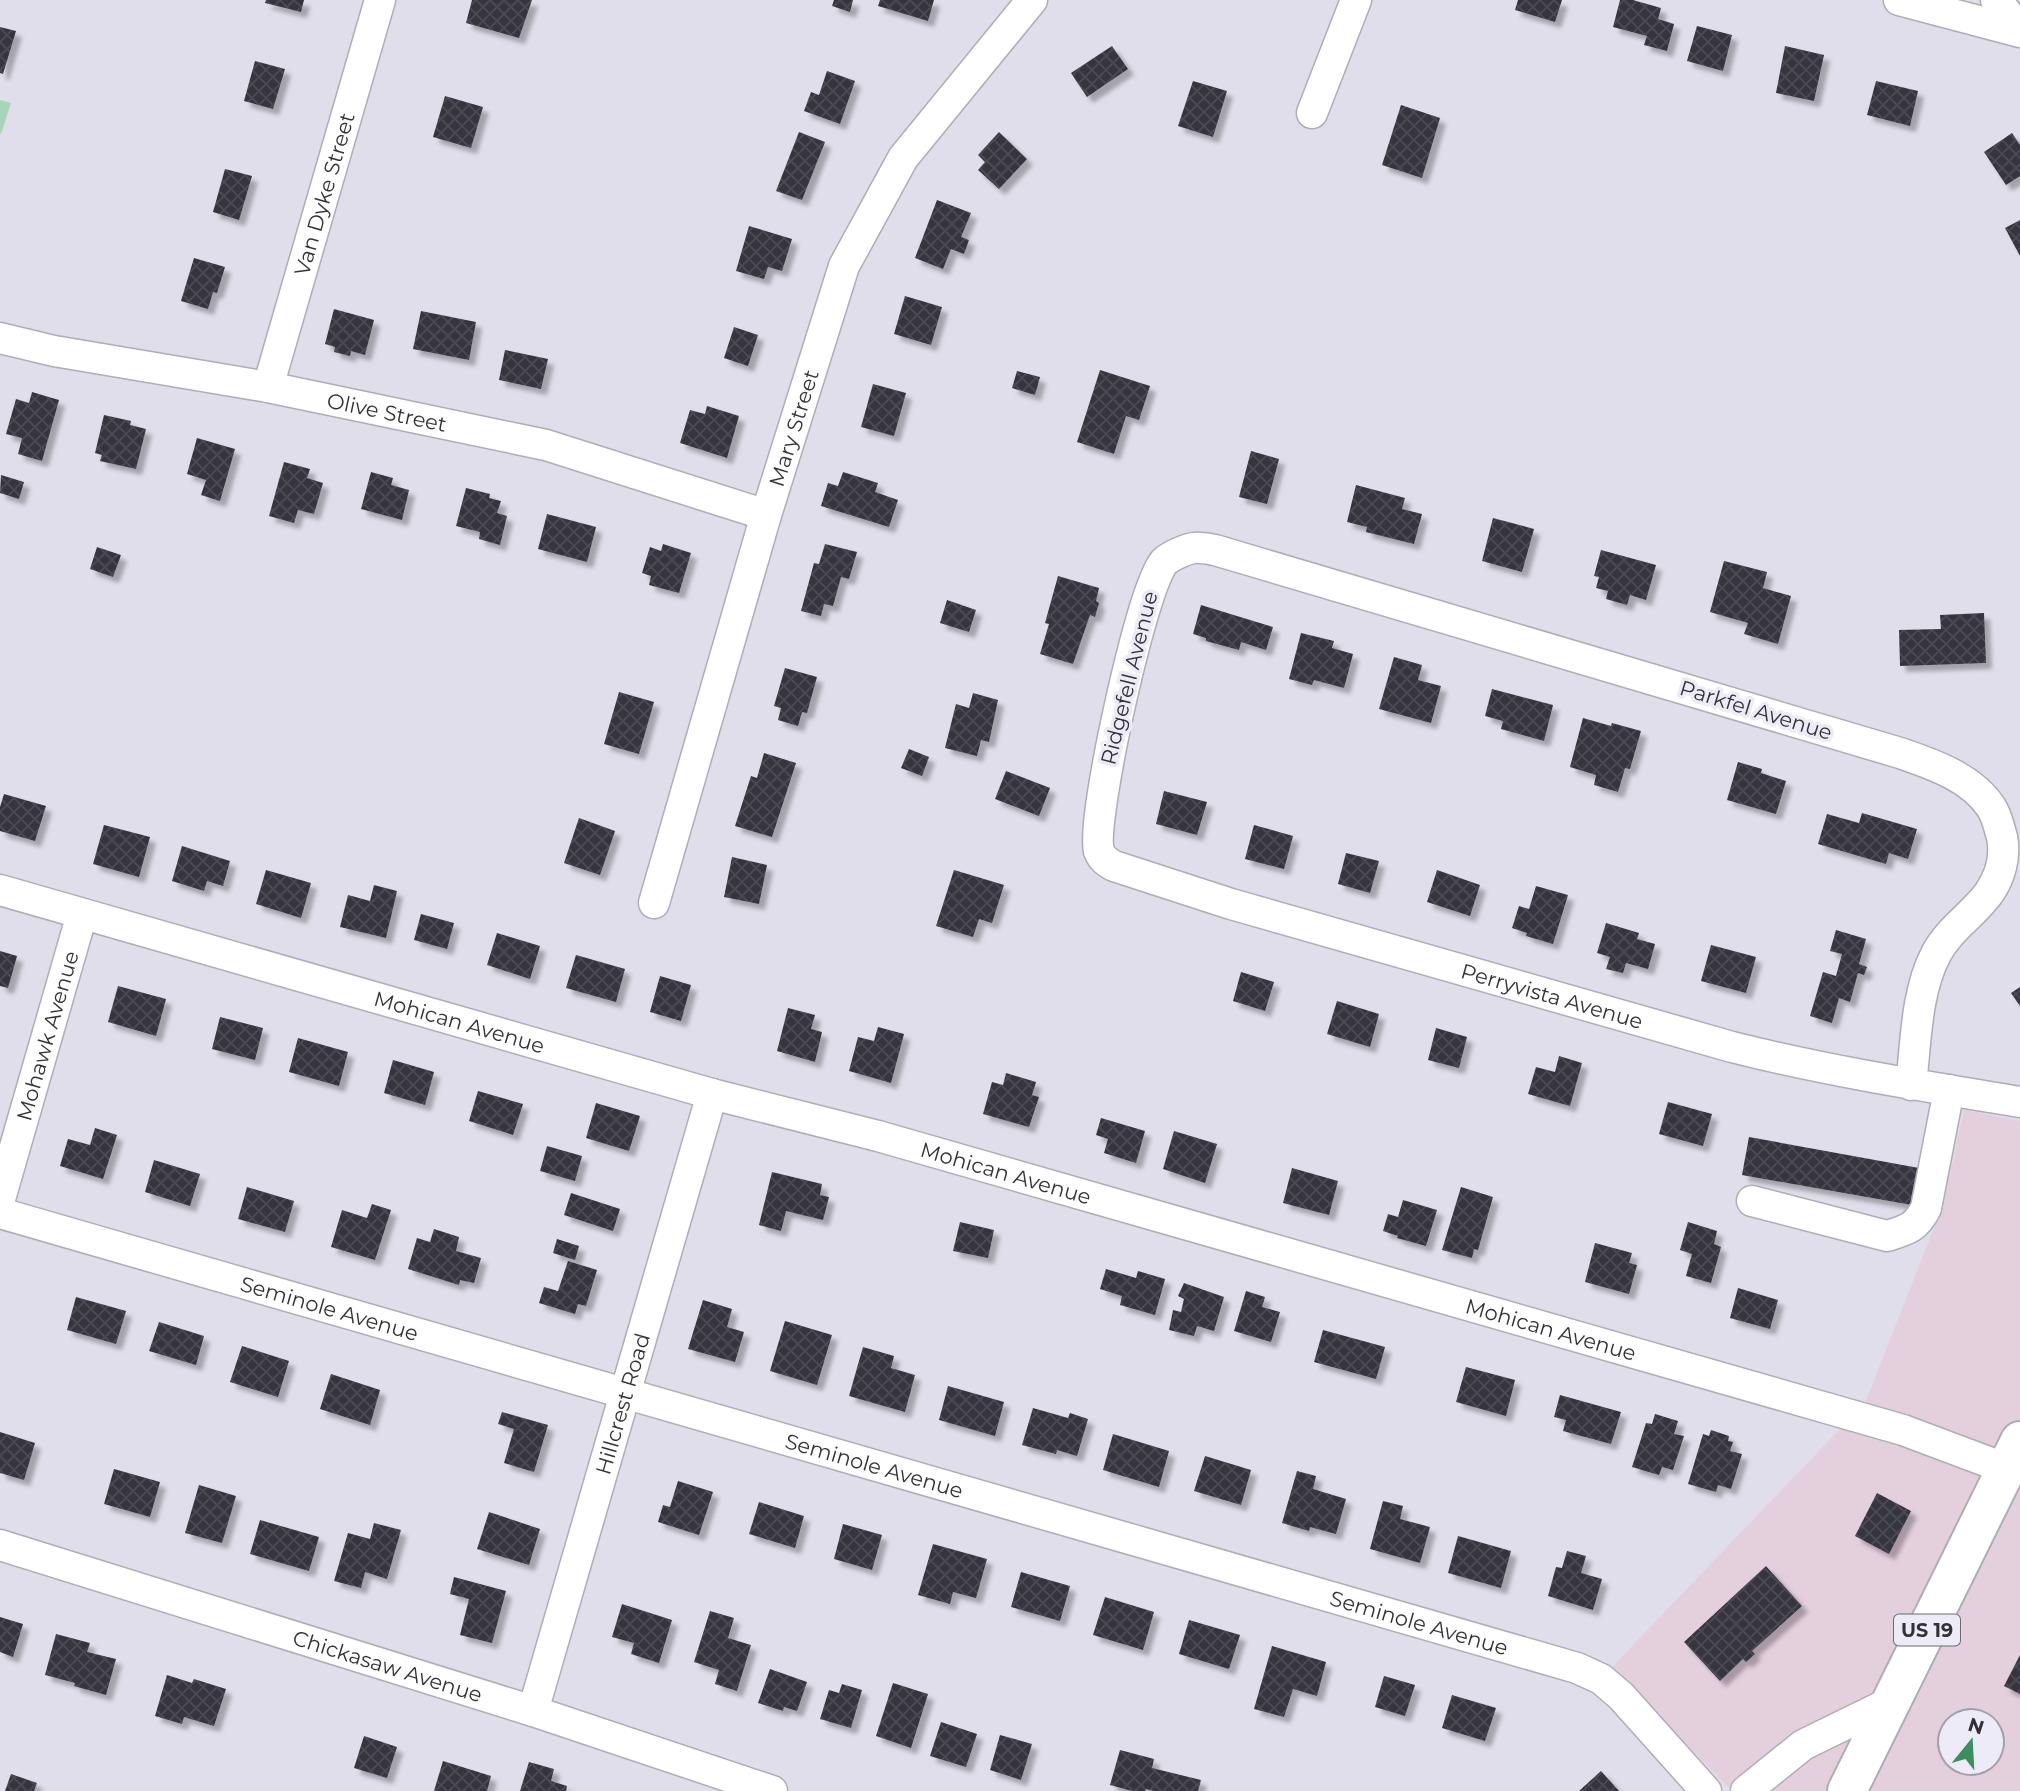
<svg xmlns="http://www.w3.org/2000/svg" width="2020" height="1791" font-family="Montserrat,sans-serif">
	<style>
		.commercial { fill: #e4cfdd; fill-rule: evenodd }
		.pitch { fill: #a7d5ba }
		.building { fill: url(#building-cross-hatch); filter: url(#shadow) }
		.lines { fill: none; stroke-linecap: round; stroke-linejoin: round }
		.minor-casing { stroke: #adadb8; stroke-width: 33 }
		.major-casing { stroke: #adadb8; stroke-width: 42 }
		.minor { stroke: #fff; stroke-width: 30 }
		.major { stroke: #fff; stroke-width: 38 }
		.labels { text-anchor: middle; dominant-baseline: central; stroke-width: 7; stroke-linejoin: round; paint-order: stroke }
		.shield { fill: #ecebf7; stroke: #6a6a70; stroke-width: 2 }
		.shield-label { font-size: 19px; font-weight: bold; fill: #323236 }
		.street-label { font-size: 21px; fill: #323236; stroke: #ecebf7 }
	</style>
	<defs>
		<pattern id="building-cross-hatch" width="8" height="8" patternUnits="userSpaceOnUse" patternTransform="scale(1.75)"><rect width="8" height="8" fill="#36353e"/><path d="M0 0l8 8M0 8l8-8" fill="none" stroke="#4b4a52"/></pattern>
		<filter id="shadow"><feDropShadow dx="6" dy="6" stdDeviation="2" flood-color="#0004"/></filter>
	</defs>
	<rect width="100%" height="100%" fill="#dfdeea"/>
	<path class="commercial" d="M1964,1110L2020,1121V1791H1732L1612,1667L1865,1403L1944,1203ZM1950,1721H1992V1763H1950Z"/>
	<path class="pitch" d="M0,100L11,103L1,134L0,133Z"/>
	<g class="building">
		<path d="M266,0H304L301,12L265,3Z"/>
		<path d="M472,0H532L519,38L466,23Z"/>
		<path d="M834,0H853L850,12L832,6Z"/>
		<path d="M880,0H934L928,21L878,6Z"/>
		<path d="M1518,0H1562L1555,22L1515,10Z"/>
		<path d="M1620,0H1633L1661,8L1658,19L1674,24L1667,51L1644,45L1647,36L1613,27Z"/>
		<path d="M1697,26L1732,35L1723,71L1687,61Z"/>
		<path d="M0,27L16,31L3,74L0,73Z"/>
		<path d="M1112,46L1128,69L1087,97L1071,73Z"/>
		<path d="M1785,46L1824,55L1814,101L1776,93Z"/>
		<path d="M255,61L285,69L273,109L244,101Z"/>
		<path d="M827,71L855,81L840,124L804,111L811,92L819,95Z"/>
		<path d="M1193,81L1227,91L1213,137L1178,126Z"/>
		<path d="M1876,81L1918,91L1910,126L1867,115Z"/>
		<path d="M445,96L483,107L471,148L433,137Z"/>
		<path d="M1401,105L1440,118L1422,178L1382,165Z"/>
		<path d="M799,132L825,142L802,200L776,191Z"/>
		<path d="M999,132L1027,159L999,189L978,170L985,162L978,155Z"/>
		<path d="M2012,133L2020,145V176L2006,185L1984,152Z"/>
		<path d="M225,169L252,176L239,220L213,212Z"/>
		<path d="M937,200L971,213L961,237L969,240L964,254L951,249L943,269L915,258Z"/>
		<path d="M2020,220V256L2005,228Z"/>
		<path d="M749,226L792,239L782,271L768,267L764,279L736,271Z"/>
		<path d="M194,258L225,267L217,293L213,292L208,309L181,301Z"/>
		<path d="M905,296L942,307L931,345L894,334Z"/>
		<path d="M334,309L374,320L365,355L351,351L350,356L334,352L335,347L325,344Z"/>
		<path d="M421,311L476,322L469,360L413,349Z"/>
		<path d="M734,327L758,335L748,366L724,358Z"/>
		<path d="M505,350L548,359L541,389L499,380Z"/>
		<path d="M1100,370L1150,386L1139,420L1126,416L1114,454L1077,442Z"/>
		<path d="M1017,371L1040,377L1035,395L1012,388Z"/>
		<path d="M873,384L906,393L894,436L861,427Z"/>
		<path d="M32,392L59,400L42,461L18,454L22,438L6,434L16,399L29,403Z"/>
		<path d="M707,406L739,416L727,458L680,443L690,410L705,414Z"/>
		<path d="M104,415L131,421L130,425L146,429L136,469L100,461L102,455L95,453Z"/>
		<path d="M197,438L235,449L220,501L201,495L206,480L187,474Z"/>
		<path d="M1251,451L1279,459L1267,504L1239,497Z"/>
		<path d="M284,462L310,469L307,478L323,483L314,514L298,510L294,523L269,516Z"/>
		<path d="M371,472L393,478L391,485L409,490L402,520L361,509Z"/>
		<path d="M843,472L878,483L875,492L898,500L889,527L821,506L828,483L838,486Z"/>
		<path d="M1,475L24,482L19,499L0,493Z"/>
		<path d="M1356,485L1405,498L1402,509L1422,514L1414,544L1366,532L1367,527L1347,522Z"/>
		<path d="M466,488L490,494L489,498L501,501L497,513L507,516L500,545L479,539L480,532L456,526Z"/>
		<path d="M547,514L596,527L587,562L538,549Z"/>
		<path d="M1493,518L1534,529L1522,572L1482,561Z"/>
		<path d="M663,544L691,553L679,593L649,585L651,576L642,573L650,547L661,551Z"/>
		<path d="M825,544L857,552L849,579L841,577L833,606L824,604L821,616L801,611L814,563L819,564Z"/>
		<path d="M97,547L121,555L113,577L90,569Z"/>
		<path d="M1601,550L1656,565L1646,600L1630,595L1627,605L1606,599L1608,591L1596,588L1599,577L1594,576Z"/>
		<path d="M1724,561L1767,572L1763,588L1791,596L1778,644L1744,634L1748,623L1710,612Z"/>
		<path d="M1058,576L1099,588L1096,601L1099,603L1095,617L1090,615L1073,664L1040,654L1049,624L1045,623Z"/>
		<path d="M947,600L976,610L969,632L940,623Z"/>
		<path d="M1201,605L1273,627L1266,650L1241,642L1239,650L1206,641V638L1193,634Z"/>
		<path d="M1984,613L1986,663L1900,666L1899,630L1941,629L1940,615Z"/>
		<path d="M1301,633L1334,641L1332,648L1353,654L1344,688L1314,680L1312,685L1289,679Z"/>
		<path d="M1394,657L1422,665L1418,680L1441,686L1431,723L1379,709Z"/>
		<path d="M785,668L817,677L807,713L802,712L798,726L778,720L781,708L774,706Z"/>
		<path d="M1492,689L1553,705L1544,741L1501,729L1503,721L1485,716Z"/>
		<path d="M619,692L654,702L639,754L604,744Z"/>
		<path d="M973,693L998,700L989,742L981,740L977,756L945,748L956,704L969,708Z"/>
		<path d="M1583,718L1611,726L1612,723L1641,731L1630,769L1625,768L1618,792L1594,785L1596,775L1570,767Z"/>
		<path d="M909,749L929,757L922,776L901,768Z"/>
		<path d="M764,753L796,763L772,837L735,826L751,776L757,778Z"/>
		<path d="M1738,762L1762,769L1761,773L1786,781L1776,814L1727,800Z"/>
		<path d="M1006,771L1050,788L1039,816L995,799Z"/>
		<path d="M1164,791L1207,802L1197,835L1156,824Z"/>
		<path d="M4,794L46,806L35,841L0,831V807Z"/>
		<path d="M1862,813L1917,829L1908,859L1889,853L1886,864L1818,844L1827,814L1859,823Z"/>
		<path d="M579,818L615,831L600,875L564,863Z"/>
		<path d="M104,825L150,837L139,877L93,864Z"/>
		<path d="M1254,825L1293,836L1284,869L1245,859Z"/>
		<path d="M182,846L230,861L223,886L207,881L204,891L172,881Z"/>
		<path d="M1346,853L1379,861L1370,893L1338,884Z"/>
		<path d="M732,857L767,865L759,904L724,897Z"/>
		<path d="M266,870L311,883L301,918L256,904Z"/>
		<path d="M954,870L1004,885L992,923L979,919L973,937L936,926Z"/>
		<path d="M1437,870L1480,885L1470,916L1427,902Z"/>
		<path d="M374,885L397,891L386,938L340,927L348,895L370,901Z"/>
		<path d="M1536,886L1568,895L1553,944L1526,936L1527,933L1512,928L1519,906L1529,909Z"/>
		<path d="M421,914L454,923L447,949L414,940Z"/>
		<path d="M1606,923L1639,933L1637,939L1655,944L1648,969L1626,963L1623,973L1606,969L1610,957L1597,953Z"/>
		<path d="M1836,930L1866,939L1859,964L1867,967L1864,975L1858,973L1850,1002L1839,998L1832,1023L1810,1016L1823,972L1836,976L1842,954L1830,951Z"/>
		<path d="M497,933L540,946L530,979L487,965Z"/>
		<path d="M1711,945L1756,957L1746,993L1701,981Z"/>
		<path d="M0,951L17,956L8,988L0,986Z"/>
		<path d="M576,955L625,969L616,1002L566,988Z"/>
		<path d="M1241,972L1274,982L1265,1011L1233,1001Z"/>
		<path d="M660,976L691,985L681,1021L650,1012Z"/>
		<path d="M118,986L166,999L156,1036L108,1022Z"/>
		<path d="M2020,987V1006L2011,993Z"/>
		<path d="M1337,1001L1379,1014L1370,1047L1327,1034Z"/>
		<path d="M788,1008L815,1015L811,1029L822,1032L815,1062L777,1051Z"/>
		<path d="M220,1017L263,1028L255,1060L212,1049Z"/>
		<path d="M878,1027L904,1034L891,1083L849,1071L858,1037L874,1041Z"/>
		<path d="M1436,1028L1467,1037L1459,1068L1428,1060Z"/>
		<path d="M298,1038L348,1052L339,1086L289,1072Z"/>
		<path d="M1559,1056L1582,1063L1570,1106L1528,1094L1536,1067L1555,1072Z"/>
		<path d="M393,1060L434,1072L425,1105L384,1093Z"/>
		<path d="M1006,1073L1036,1082L1032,1095L1039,1097L1029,1127L983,1114L992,1082L1003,1085Z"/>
		<path d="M478,1091L523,1104L513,1135L469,1121Z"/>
		<path d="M1668,1102L1712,1114L1703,1146L1659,1134Z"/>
		<path d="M596,1103L640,1116L629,1151L586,1138Z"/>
		<path d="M1101,1118L1145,1131L1136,1163L1104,1153L1108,1139L1096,1135Z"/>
		<path d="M95,1128L117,1135L103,1179L60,1166L68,1139L90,1145Z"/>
		<path d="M1174,1131L1217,1144L1205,1183L1163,1169Z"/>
		<path d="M1749,1137L1919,1168L1912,1205L1742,1175Z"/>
		<path d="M547,1146L582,1156L575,1181L540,1171Z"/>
		<path d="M154,1160L200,1174L190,1206L145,1192Z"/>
		<path d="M1292,1168L1338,1181L1329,1215L1283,1203Z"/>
		<path d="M772,1172L822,1184L820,1195L829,1197L823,1220L786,1211L781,1231L759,1225Z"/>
		<path d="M247,1187L294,1201L285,1232L238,1219Z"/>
		<path d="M1461,1187L1493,1197L1478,1250L1474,1249L1472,1258L1442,1250Z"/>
		<path d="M571,1193L620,1209L613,1231L564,1215Z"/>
		<path d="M1403,1200L1437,1210L1426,1246L1397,1238L1398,1236L1383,1231L1388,1214L1398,1217Z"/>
		<path d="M372,1204L391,1210L375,1260L331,1247L342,1210L367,1218Z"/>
		<path d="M960,1222L994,1230L988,1258L953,1251Z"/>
		<path d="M1688,1222L1717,1231L1714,1244L1721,1247L1711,1283L1686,1276L1692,1254L1680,1250Z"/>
		<path d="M434,1229L459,1237L456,1251L481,1258L474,1283L460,1280L459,1285L408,1269L417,1238L430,1242Z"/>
		<path d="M557,1239L579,1246L575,1260L553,1253Z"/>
		<path d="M1595,1243L1632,1253L1629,1263L1637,1265L1629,1294L1585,1282Z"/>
		<path d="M568,1261L597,1270L586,1306L578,1304L575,1314L539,1303L544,1287L558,1291Z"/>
		<path d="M1106,1269L1136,1278L1138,1271L1165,1279L1155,1315L1120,1305L1122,1296L1100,1289Z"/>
		<path d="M1184,1283L1224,1297L1214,1331L1197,1326L1194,1336L1169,1330L1173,1310L1181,1312L1184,1299L1178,1296Z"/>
		<path d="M1738,1288L1778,1300L1770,1329L1730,1318Z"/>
		<path d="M1246,1291L1265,1297L1262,1307L1280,1312L1271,1342L1234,1331Z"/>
		<path d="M76,1297L126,1311L116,1344L67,1330Z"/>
		<path d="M703,1300L732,1309L727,1327L744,1332L735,1362L688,1349Z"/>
		<path d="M785,1321L832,1335L817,1385L770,1371Z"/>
		<path d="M159,1322L204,1336L196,1365L149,1351Z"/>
		<path d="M1323,1330L1385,1347L1376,1379L1314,1362Z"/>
		<path d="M242,1346L289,1361L278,1397L230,1382Z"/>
		<path d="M863,1347L894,1356L891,1368L915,1375L905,1412L849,1396Z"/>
		<path d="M1466,1367L1515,1380L1506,1416L1456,1402Z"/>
		<path d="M331,1374L380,1390L370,1425L320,1409Z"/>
		<path d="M948,1386L1004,1402L995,1436L939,1420Z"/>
		<path d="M1560,1395L1621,1412L1611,1444L1563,1431L1566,1420L1554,1417Z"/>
		<path d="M1033,1408L1068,1418L1070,1413L1088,1419L1077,1456L1057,1450L1056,1454L1022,1445Z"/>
		<path d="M502,1412L548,1425L534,1472L504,1463L514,1429L498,1424Z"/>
		<path d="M1655,1414L1678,1421L1674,1434L1684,1436L1673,1470L1662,1467L1659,1475L1632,1467L1646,1423L1652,1424Z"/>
		<path d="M1711,1430L1729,1436L1728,1441L1733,1442L1730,1451L1742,1454L1731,1489L1718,1485L1716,1492L1688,1484L1703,1434L1709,1436Z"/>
		<path d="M0,1432L35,1443L24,1480L0,1473Z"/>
		<path d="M1113,1434L1169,1451L1159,1487L1103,1470Z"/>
		<path d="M1205,1456L1251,1470L1241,1505L1194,1491Z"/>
		<path d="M114,1469L160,1482L150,1517L104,1504Z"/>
		<path d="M1297,1471L1316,1476L1313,1489L1346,1499L1336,1534L1310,1527L1309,1531L1282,1523Z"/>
		<path d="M678,1481L713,1492L699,1535L658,1522L663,1505L670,1507Z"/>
		<path d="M199,1485L236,1496L222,1543L185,1533Z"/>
		<path d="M1877,1493L1911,1511L1889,1554L1855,1536Z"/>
		<path d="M1383,1501L1403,1506L1400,1519L1430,1527L1420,1563L1370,1549Z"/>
		<path d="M759,1502L804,1516L795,1548L749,1534Z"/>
		<path d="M489,1512L540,1529L529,1565L477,1549Z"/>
		<path d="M260,1520L319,1537L309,1571L250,1554Z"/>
		<path d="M374,1523L401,1530L387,1579L365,1572L361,1588L334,1581L348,1533L370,1539Z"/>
		<path d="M843,1524L882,1535L872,1570L834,1559Z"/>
		<path d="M1458,1536L1511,1551L1501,1588L1448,1573Z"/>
		<path d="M933,1544L987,1559L976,1598L953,1592L950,1604L918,1595Z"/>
		<path d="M1567,1551L1586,1556L1581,1573L1602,1579L1593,1610L1548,1596L1556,1567L1562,1568Z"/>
		<path d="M1766,1566L1802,1606L1752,1651L1755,1654L1746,1662L1743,1659L1720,1681L1684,1642Z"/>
		<path d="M1021,1572L1070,1586L1060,1621L1011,1607Z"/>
		<path d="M454,1577L506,1591L492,1643L460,1635L469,1599L450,1594Z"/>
		<path d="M1105,1597L1154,1612L1143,1650L1093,1635Z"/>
		<path d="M622,1604L672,1620L659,1663L631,1654L634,1643L612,1637Z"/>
		<path d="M710,1611L734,1618L728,1638L751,1645L737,1691L715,1684L719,1670L694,1662Z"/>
		<path d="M0,1617L23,1624L13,1657L0,1652Z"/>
		<path d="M1189,1620L1240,1635L1229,1669L1179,1654Z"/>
		<path d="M56,1634L90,1643L87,1652L116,1659L106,1695L74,1686L75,1683L45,1675Z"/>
		<path d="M1272,1646L1326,1662L1317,1696L1293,1689L1284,1717L1254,1709Z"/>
		<path d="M2020,1655V1694L2004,1686Z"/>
		<path d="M770,1669L807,1682L797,1711L784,1707L783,1711L758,1703Z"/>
		<path d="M167,1675L192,1683L194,1679L226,1689L214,1726L184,1717L182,1724L155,1716Z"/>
		<path d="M1384,1676L1415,1685L1405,1716L1375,1707Z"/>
		<path d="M893,1683L928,1694L911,1748L876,1736Z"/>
		<path d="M842,1684L862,1690L851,1728L820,1719L829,1690L839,1693Z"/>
		<path d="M1452,1695L1496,1708L1485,1741L1442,1728Z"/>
		<path d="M941,1722L977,1734L966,1767L930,1756Z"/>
		<path d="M1000,1735L1032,1744L1021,1780L990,1770Z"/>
		<path d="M364,1736L397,1747L387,1778L354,1768Z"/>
		<path d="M1120,1750L1154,1759L1152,1768L1201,1780L1198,1791H1154L1146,1789L1145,1791H1132L1110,1785Z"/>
		<path d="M443,1761L491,1776L487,1791H434Z"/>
		<path d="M529,1762L554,1769L551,1781L567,1786L566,1791H520Z"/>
		<path d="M1601,1771L1619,1791H1579Z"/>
		<path d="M11,1774L37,1783L34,1791H5Z"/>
	</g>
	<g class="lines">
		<g class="minor-casing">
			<g id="minor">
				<path d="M1899,0L2020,32"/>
				<path d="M1996,0L2020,29"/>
				<path d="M1312,113L1356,0"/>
				<path id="s1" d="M0,338L54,351L268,387L546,445L766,515"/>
				<path id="s2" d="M268,387L380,0"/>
				<path id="s3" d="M0,890L712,1094L878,1136L1903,1430L2007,1469"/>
				<path id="s4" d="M654,903L766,515L844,266L903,158L1032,0"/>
				<path id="s5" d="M1911,1085C1916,1042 1916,992 1936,954C1949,929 1973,915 1989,893C2000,877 2006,857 2002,837C1999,827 1997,816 1991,807C1971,777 1932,764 1900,753L1215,550C1209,549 1200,547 1194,548C1186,549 1171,556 1165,561C1144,578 1090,822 1099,851C1102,859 1107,862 1114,866L1231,904L1732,1047C1827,1071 1923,1086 2020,1102"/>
				<path id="s6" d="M0,1199L82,914"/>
				<path d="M1752,1201L1887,1236C1907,1230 1916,1228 1926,1208L1949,1090"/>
				<path id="s7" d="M0,1213L1577,1668L1601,1679L1621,1696L1706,1791"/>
				<path id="s8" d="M0,1545L533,1711L772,1791"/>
				<path id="s9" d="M533,1711L712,1094"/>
				<path d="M1746,1791L1803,1745L1891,1702"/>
			</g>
		</g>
		<g class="major-casing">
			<path id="major" d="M1847,1791L2020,1441"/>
		</g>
		<use href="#minor" class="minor"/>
		<use href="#major" class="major"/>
	</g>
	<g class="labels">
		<rect class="shield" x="1894" y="1614.5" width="66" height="31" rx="5"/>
		<g class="shield-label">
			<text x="1927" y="1630">US 19</text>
		</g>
		<g class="street-label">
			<text stroke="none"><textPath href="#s2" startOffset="201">Van Dyke Street</textPath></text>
			<text stroke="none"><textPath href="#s1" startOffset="394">Olive Street</textPath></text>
			<text stroke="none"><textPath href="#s4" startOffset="495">Mary Street</textPath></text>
			<text transform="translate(1129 678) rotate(-76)">Ridgefell Avenue</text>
			<text transform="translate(1756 710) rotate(17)">Parkfel Avenue</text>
			<text stroke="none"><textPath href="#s5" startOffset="1960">Perryvista Avenue</textPath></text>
			<text stroke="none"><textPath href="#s3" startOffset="478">Mohican Avenue</textPath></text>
			<text stroke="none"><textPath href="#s6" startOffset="170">Mohawk Avenue</textPath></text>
			<text stroke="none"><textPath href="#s3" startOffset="1045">Mohican Avenue</textPath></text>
			<text stroke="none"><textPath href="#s7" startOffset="343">Seminole Avenue</textPath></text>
			<text stroke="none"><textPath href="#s3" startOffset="1612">Mohican Avenue</textPath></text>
			<text stroke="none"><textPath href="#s9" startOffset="320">Hillcrest Road</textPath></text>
			<text stroke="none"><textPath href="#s7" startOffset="910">Seminole Avenue</textPath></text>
			<text stroke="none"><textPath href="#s7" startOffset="1477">Seminole Avenue</textPath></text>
			<text stroke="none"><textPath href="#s8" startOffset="406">Chickasaw Avenue</textPath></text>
		</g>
	</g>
	<g transform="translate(1971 1742) rotate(18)"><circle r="33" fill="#ecebf7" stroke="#a2a1aa" stroke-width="2"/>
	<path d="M0-5L12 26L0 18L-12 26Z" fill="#3d8e5e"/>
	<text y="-10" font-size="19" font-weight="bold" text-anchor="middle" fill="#323236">N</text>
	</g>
</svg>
